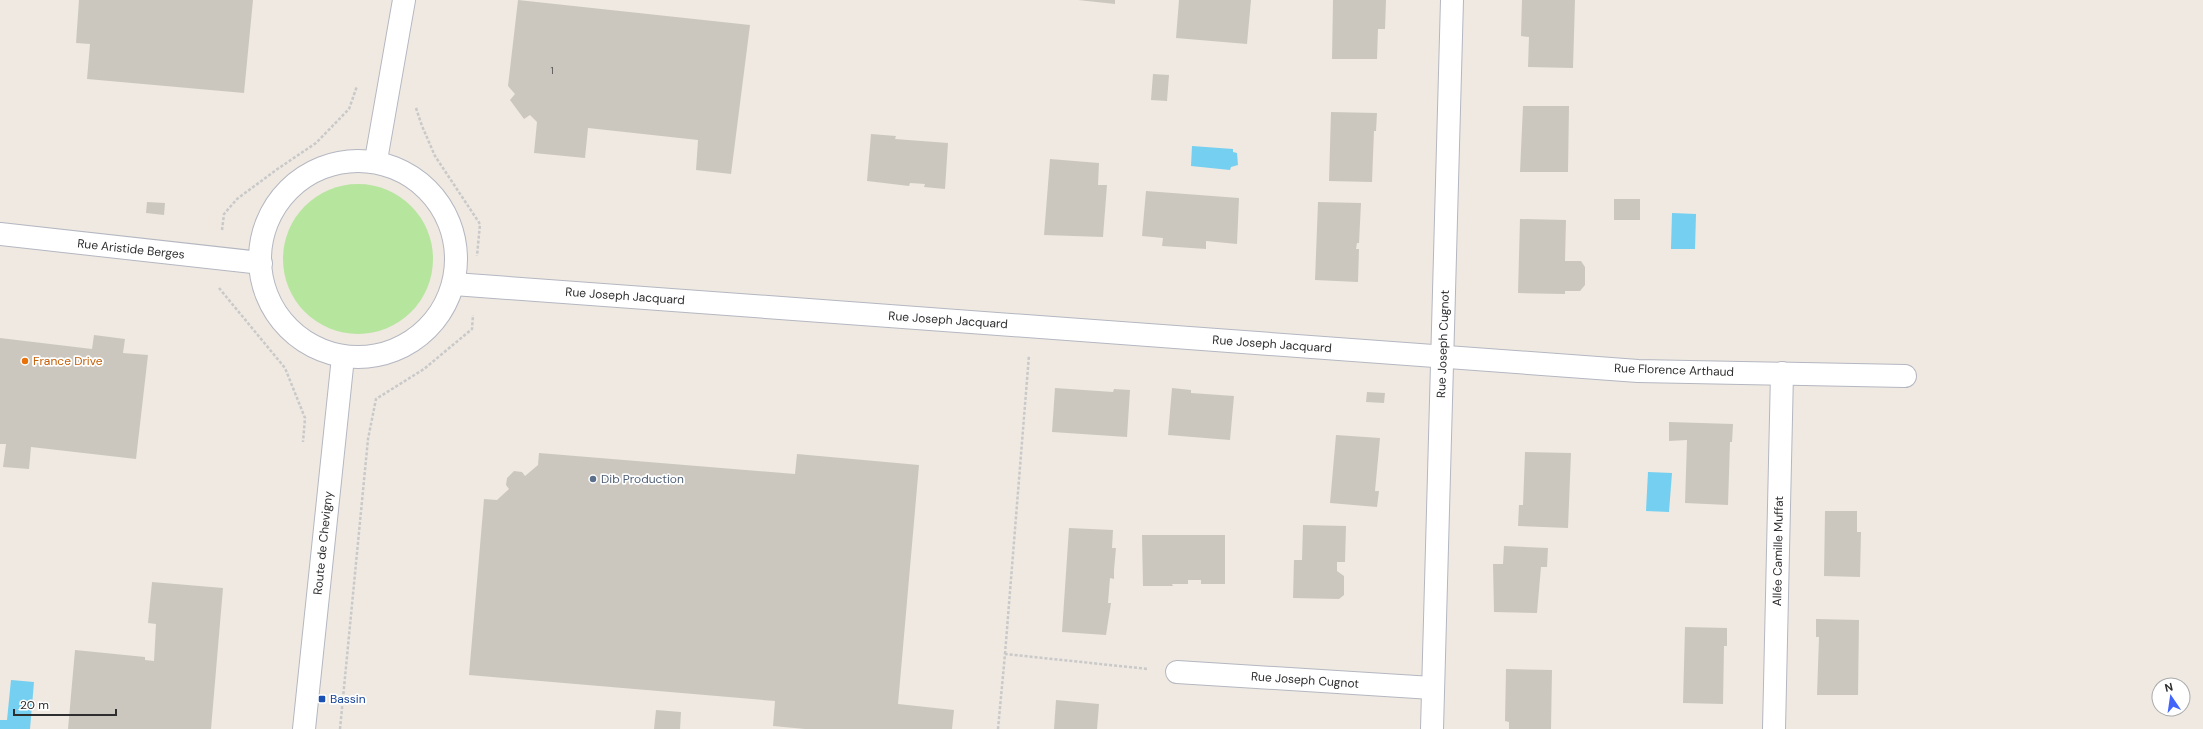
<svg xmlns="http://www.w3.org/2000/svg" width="2203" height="729" font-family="'DM Sans',sans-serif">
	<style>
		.green { fill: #b6e59e }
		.water { fill: #75cff0 }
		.building { fill: #cbc7bf }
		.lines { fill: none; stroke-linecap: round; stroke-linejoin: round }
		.street-casing { stroke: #b4b7c1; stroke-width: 24 }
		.secondary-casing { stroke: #b4b7c1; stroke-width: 24 }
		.path { stroke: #c9c9c9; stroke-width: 2.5; stroke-dasharray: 3 2; stroke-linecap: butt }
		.street { stroke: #fff; stroke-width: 22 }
		.secondary { stroke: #fff; stroke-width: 22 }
		.food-dot { fill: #e8710a; stroke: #fff; stroke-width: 1.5 }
		.service-dot { fill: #5c6f8a; stroke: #fff; stroke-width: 1.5 }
		.transit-dot { fill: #1a4fb4; stroke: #fff; stroke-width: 1.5 }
		.labels { text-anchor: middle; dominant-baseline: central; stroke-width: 3.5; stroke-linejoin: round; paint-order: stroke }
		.number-label { font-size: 10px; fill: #555452 }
		.street-label { font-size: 12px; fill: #2e2e2e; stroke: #fff }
		.food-label { font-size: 12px; fill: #c56008; stroke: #fff; text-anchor: start }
		.service-label { font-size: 12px; fill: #4e5e75; stroke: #fff; text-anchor: start }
		.transit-label { font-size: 12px; fill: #164399; stroke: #fff; text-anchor: start }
	</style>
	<rect width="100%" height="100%" fill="#efe9e1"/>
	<circle class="green" cx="358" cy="259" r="75"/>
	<g class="water">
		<path d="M1192,146L1233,149V152L1237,153L1238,165L1231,167L1230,170L1191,166Z"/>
		<path d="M1672,213L1696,214L1695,249H1671Z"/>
		<path d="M1648,472L1672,473L1669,512L1646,511Z"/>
		<path d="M11,680L34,682L30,729H0V720H7Z"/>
	</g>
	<g class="building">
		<path d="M79,0H253L244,93L87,79L90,44L76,43Z"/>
		<path d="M518,0L750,25L731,174L696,170L698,140L588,128L585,158L534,153L537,122L530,115L524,119L510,100L515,94L508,86Z"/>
		<path d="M1078,0H1115V4Z"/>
		<path d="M1179,0H1251L1247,44L1176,38Z"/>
		<path d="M1333,0H1386L1385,29H1378L1377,59H1332Z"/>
		<path d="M1522,0H1575L1573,68L1528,67L1529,37L1521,36Z"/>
		<path d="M1153,74L1169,75L1167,101L1151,100Z"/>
		<path d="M1523,106H1569L1568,172H1520Z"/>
		<path d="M1331,112L1377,113L1376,131H1374L1372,182L1329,181Z"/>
		<path d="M871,134L896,136L895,139L948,143L945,189L924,187L925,184L910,183L909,186L867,181Z"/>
		<path d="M1050,159L1099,163L1098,185H1107L1103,237L1044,235Z"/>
		<path d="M1146,191L1239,198L1237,244L1206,241V249L1162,246L1163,238L1142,236Z"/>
		<rect x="1614" y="199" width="26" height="21"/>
		<path d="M147,202L165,203L164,215L146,213Z"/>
		<path d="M1318,202L1361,203L1359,243H1357L1356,249H1359L1358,282L1315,280Z"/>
		<path d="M1520,219L1566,220L1565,261H1581L1585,267V285L1580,291H1565V294L1518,293Z"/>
		<path d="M94,335L125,339L123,353L148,355L136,459L31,447L29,469L3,467L6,444H0V338L92,349Z"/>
		<path d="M1055,388L1113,392L1114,389L1130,390L1127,437L1052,432Z"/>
		<path d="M1172,388L1191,390V393L1234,396L1230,440L1168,435Z"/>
		<path d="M1367,392L1385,393L1384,403L1366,402Z"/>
		<path d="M1669,422L1733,424L1732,442H1730L1728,505L1685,503L1687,440L1669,441Z"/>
		<path d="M1336,435L1380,438L1375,491H1379L1377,507L1330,503Z"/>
		<path d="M1525,452L1571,453L1568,528L1518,526L1519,505H1523Z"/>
		<path d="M539,453L795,474L797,454L919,465L898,704L954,710L952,729H805L773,726L775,701L469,675L484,499L497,500L509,489L506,485L507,478L514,471L522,472L525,476L538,465Z"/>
		<path d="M1825,511H1857V532H1861L1860,577L1824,576Z"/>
		<path d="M1303,525L1346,526L1345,562H1337V571L1344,576V595L1339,599L1293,598L1294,560H1302Z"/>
		<path d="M1069,528L1113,530L1112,548H1116L1114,570V579L1110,578L1108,603H1111L1106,635L1062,632Z"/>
		<path d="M1142,535H1225V584H1201V580H1188V584H1172L1173,586H1143Z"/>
		<path d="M1504,546L1548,548L1547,567H1541L1537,613L1494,612L1493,564H1503Z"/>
		<path d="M152,582L223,588L211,729H68L75,650L145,657V660L154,661L156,624L148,623Z"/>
		<path d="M1816,619L1859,620L1858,695H1817L1819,637H1816Z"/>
		<path d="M1685,627L1727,628V646H1724L1723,704L1683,703Z"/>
		<path d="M1506,669L1552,670L1551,729H1509V722L1505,721Z"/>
		<path d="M1056,700L1099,704L1097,729H1054Z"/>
		<path d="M656,710L681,712L680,729H654Z"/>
	</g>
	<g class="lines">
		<g class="street-casing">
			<g id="street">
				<path d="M0,234L261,263"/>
				<path d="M454,284L1638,371L1905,376"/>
				<path d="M1177,672L1432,688"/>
				<path d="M1432,729L1452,0"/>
				<path d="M1774,729L1782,373"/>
			</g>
		</g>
		<g class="secondary-casing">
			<g id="secondary">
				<path d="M376,160L404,0"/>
				<circle cx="358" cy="259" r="98"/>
				<path d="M304,729L343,357"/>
			</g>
		</g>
		<g class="path">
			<path d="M416,108L422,126L435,156L480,224L477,256"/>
			<path d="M222,230L224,214L237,199L276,170L316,143L349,109L357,86"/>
			<path d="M219,288L285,368L305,418L303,442"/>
			<path d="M1005,654L1029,355"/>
			<path d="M340,729L368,439L376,399L424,369L472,329L473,315"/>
			<path d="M998,729L1005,654L1148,669"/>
		</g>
		<use href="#street" class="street"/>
		<use href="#secondary" class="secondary"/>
	</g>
	<circle class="food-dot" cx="25" cy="361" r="4"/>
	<circle class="service-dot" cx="593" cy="479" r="4"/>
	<rect class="transit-dot" x="318" y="695" width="8" height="8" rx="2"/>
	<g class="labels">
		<g class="number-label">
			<text x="552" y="70">1</text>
		</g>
		<g class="street-label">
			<text transform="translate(131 249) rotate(6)">Rue Aristide Berges</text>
			<text transform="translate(625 296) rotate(4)">Rue Joseph Jacquard</text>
			<text transform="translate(948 320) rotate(4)">Rue Joseph Jacquard</text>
			<text transform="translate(1272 344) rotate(4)">Rue Joseph Jacquard</text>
			<text transform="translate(1443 344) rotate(-88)">Rue Joseph Cugnot</text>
			<text transform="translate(1674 370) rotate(2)">Rue Florence Arthaud</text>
			<text transform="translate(323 543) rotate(-84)">Route de Chevigny</text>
			<text transform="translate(1778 551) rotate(-89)">Allée Camille Muffat</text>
			<text transform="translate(1305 680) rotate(4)">Rue Joseph Cugnot</text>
		</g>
		<g class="food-label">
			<text x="33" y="361">France Drive</text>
		</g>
		<g class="service-label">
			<text x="601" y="479">Dib Production</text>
		</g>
		<g class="transit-label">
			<text x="330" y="699">Bassin</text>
		</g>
	</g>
	<g transform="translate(2171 697) rotate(347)"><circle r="19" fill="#ffffff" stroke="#ababab"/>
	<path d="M0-3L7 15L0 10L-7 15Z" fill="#4264fb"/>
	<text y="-6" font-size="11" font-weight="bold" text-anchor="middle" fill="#2e2e2e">N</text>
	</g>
	<path d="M14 709v6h102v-6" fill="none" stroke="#2e2e2e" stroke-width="2"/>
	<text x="20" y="709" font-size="12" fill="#2e2e2e" stroke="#ffffff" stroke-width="3" paint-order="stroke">20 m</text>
</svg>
